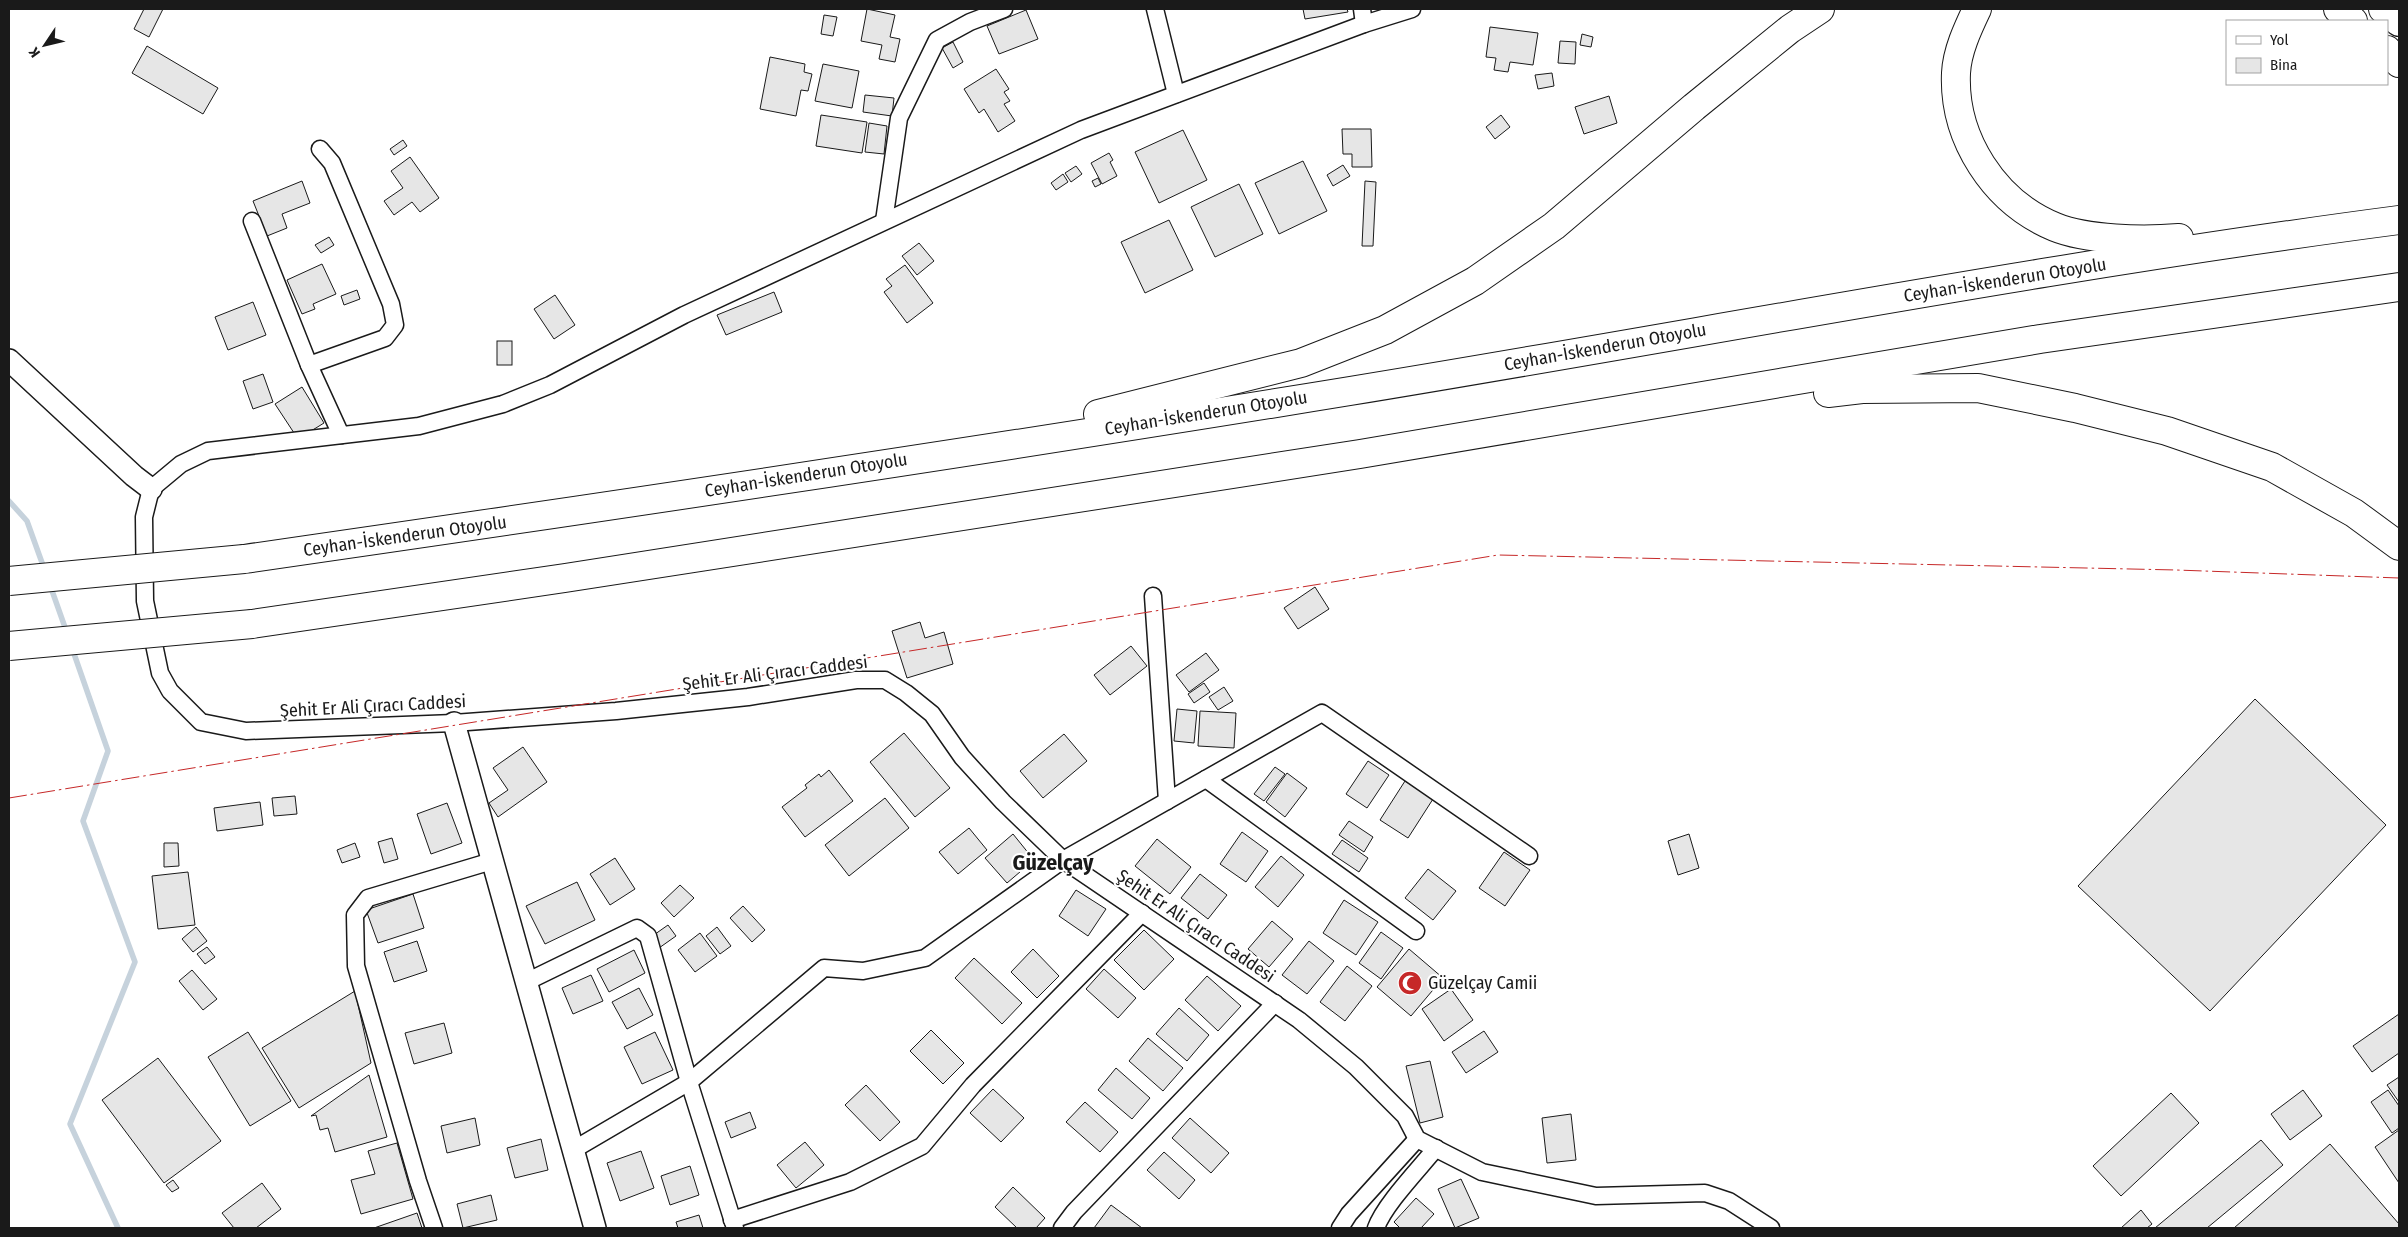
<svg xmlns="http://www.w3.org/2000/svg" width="2408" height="1237" font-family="'Fira Sans Condensed',sans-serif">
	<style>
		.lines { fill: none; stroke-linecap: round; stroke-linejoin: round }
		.stream { stroke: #c6d2dc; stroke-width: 5.5 }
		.building { fill: #e6e6e6; stroke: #1a1a1a }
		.minor-casing { stroke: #1a1a1a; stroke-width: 19 }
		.tertiary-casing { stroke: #1a1a1a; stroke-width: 24 }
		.motorway-casing { stroke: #1a1a1a; stroke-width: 30 }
		.minor { stroke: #fff; stroke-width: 16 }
		.tertiary { stroke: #fff; stroke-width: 21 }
		.motorway { stroke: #fff; stroke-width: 28 }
		.motorway-bridge-casing { stroke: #1a1a1a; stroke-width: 30; stroke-linecap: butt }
		.motorway-bridge { stroke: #fff; stroke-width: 28 }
		.power { stroke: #c62828; stroke-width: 1; stroke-dasharray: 18 4 2.5 4; stroke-linecap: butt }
		.labels { text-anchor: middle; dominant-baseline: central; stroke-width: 4; stroke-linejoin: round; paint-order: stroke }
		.street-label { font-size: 18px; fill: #1a1a1a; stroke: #fff }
		.poi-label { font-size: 18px; fill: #1a1a1a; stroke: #fff; text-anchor: start }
		.district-label { font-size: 22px; font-weight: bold; fill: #1a1a1a; stroke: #fff }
	</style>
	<rect width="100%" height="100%" fill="#fff"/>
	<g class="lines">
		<g class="stream">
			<path d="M9,501L27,521L45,571"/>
			<path d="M50,585L67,633"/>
			<path d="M72,648L108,751L83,821L135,962L70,1124L118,1228"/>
		</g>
	</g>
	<g class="building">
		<path d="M144,9H163L149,37L134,29Z"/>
		<path d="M867,9L895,15L890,37L900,39L895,62L879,59L882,45L861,41Z"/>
		<path d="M1303,9H1347L1348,12L1305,19Z"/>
		<path d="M1026,10L1038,39L999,54L987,26Z"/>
		<path d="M824,15L837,17L833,36L821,34Z"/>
		<path d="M1490,27L1538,33L1533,65L1510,62L1508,72L1494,70L1496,58L1486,57Z"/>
		<path d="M1582,34L1593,37L1591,47L1580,45Z"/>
		<path d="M1560,41L1576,42L1575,64L1558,63Z"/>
		<path d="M953,42L963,62L953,68L942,48Z"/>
		<path d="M147,46L218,88L203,114L132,73Z"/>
		<path d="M770,57L805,64L804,72L812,74L808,91L801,90L796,116L760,109Z"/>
		<path d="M823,64L859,71L852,108L815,101Z"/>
		<path d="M996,69L1009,89L1004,92L1010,101L1004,104L1015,121L998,132L984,109L979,113L964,89Z"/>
		<path d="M1552,73L1554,86L1538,89L1535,75Z"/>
		<path d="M865,95L894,98L892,116L863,112Z"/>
		<path d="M1609,96L1617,123L1584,134L1575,107Z"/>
		<path d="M821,115L867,122L862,153L816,146Z"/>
		<path d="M1501,115L1510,127L1495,139L1486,127Z"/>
		<path d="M869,123L887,126L884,154L865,152Z"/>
		<path d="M1342,129H1371L1372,167H1352V154H1343Z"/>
		<path d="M1183,130L1207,180L1159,203L1135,152Z"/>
		<path d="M403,140L407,146L394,155L390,149Z"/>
		<path d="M1109,153L1113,160L1110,162L1117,176L1102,184L1091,163Z"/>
		<path d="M410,157L439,198L420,212L412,202L394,215L384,201L403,188L391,171Z"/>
		<path d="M1303,161L1327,211L1279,234L1255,183Z"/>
		<path d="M1343,165L1350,176L1333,186L1327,175Z"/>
		<path d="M1076,166L1082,174L1071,182L1065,173Z"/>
		<path d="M1063,174L1068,182L1056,190L1051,183Z"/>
		<path d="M1098,178L1101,184L1095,187L1092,181Z"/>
		<path d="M302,181L310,203L282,214L287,228L267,236L253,201Z"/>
		<path d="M1365,181L1376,182L1373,246H1362Z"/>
		<path d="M1239,184L1263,234L1215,257L1191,207Z"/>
		<path d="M1169,220L1193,270L1145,293L1121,242Z"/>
		<path d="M329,237L334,245L321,253L315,245Z"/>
		<path d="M919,243L934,261L917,275L902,256Z"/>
		<path d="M322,264L336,294L313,304L315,309L302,314L287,280Z"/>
		<path d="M905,265L933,303L907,323L884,292L892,286L886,279Z"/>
		<path d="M357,290L360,299L344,305L341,296Z"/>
		<path d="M774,292L782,312L726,335L717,315Z"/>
		<path d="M555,295L575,325L554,339L534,309Z"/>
		<path d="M253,302L266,335L228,350L215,317Z"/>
		<rect x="497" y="341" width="15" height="24"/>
		<path d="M263,374L273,402L253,409L243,381Z"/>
		<path d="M302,387L324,423L298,439L275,404Z"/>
		<path d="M1315,587L1329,609L1298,629L1284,608Z"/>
		<path d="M920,622L925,638L944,632L953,664L907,678L892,631Z"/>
		<path d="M1131,646L1147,666L1110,695L1094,675Z"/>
		<path d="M1206,653L1219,670L1189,692L1176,675Z"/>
		<path d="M1204,683L1210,692L1194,703L1188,694Z"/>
		<path d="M1224,687L1233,701L1218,710L1209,697Z"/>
		<path d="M2255,699L2386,825L2210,1011L2078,886Z"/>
		<path d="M1177,709L1197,711L1194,743L1174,741Z"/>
		<path d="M1200,711L1236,713L1234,748L1198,746Z"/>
		<path d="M904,733L950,788L915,817L870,762Z"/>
		<path d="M1064,734L1087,761L1043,798L1020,771Z"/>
		<path d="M523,747L547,782L498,817L489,803L508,790L493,768Z"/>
		<path d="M1368,761L1389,775L1367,808L1346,794Z"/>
		<path d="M1275,767L1285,774L1264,801L1254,794Z"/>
		<path d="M829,770L853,801L805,837L782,807L807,788L805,785L819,774L821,777Z"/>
		<path d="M1287,773L1307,788L1285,817L1266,802Z"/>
		<path d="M1405,781L1433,799L1408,838L1380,820Z"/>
		<path d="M295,796L297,814L274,816L272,798Z"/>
		<path d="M885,798L909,828L849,876L825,845Z"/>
		<path d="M260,802L263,825L217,831L214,808Z"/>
		<path d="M447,803L462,843L431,854L417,814Z"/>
		<path d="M1349,821L1373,837L1364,852L1339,835Z"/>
		<path d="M969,828L987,850L958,874L939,852Z"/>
		<path d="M1242,832L1268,851L1246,882L1220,864Z"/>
		<path d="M1013,834L1034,860L1007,883L985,858Z"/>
		<path d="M1689,834L1699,868L1678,875L1668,841Z"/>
		<path d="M392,838L398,859L384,863L378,842Z"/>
		<path d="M1157,839L1191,867L1170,894L1135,866Z"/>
		<path d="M1342,840L1368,858L1359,872L1332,854Z"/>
		<path d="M164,843H178L179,866L164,867Z"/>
		<path d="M355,843L360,857L342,863L337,850Z"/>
		<path d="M1504,852L1530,870L1505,906L1479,888Z"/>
		<path d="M1281,856L1304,875L1278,907L1255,887Z"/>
		<path d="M615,858L635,889L610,905L590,874Z"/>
		<path d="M1428,869L1456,891L1433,920L1405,898Z"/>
		<path d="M188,872L195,925L158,929L152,876Z"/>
		<path d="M1200,874L1227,895L1208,919L1181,898Z"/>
		<path d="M577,882L595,920L545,944L526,906Z"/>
		<path d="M680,885L694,898L674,917L661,903Z"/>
		<path d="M1076,890L1106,909L1088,936L1059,916Z"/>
		<path d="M413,894L424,928L378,943L366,910Z"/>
		<path d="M1344,900L1378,922L1356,955L1323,933Z"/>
		<path d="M743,906L765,930L752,942L730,918Z"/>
		<path d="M1272,921L1293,939L1269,967L1248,949Z"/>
		<path d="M668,925L676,936L659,948L651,937Z"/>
		<path d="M196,927L207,941L193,952L182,939Z"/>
		<path d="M717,927L731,946L720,954L706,936Z"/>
		<path d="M1144,930L1174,959L1144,990L1114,960Z"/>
		<path d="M1381,932L1403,948L1381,979L1359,963Z"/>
		<path d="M700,933L717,956L695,972L678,950Z"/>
		<path d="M417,941L427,971L394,982L384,952Z"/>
		<path d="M1309,941L1334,961L1307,994L1282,975Z"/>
		<path d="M207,947L215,957L205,964L197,954Z"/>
		<path d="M1033,949L1059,976L1037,998L1011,972Z"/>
		<path d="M1409,949L1443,978L1411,1016L1377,987Z"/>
		<path d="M634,950L645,973L609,992L597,969Z"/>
		<path d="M974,958L1022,1003L1002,1024L955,978Z"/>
		<path d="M1347,966L1372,986L1345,1021L1320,1002Z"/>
		<path d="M1104,969L1136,998L1118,1018L1086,989Z"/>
		<path d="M192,970L217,999L203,1010L179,981Z"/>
		<path d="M591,975L603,1001L573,1014L562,988Z"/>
		<path d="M1207,976L1241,1006L1218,1031L1185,1000Z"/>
		<path d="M639,988L653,1015L627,1029L612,1002Z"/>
		<path d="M1451,989L1473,1020L1444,1041L1422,1009Z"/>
		<path d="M355,991L371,1063L299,1108L262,1048Z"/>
		<path d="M1179,1008L1209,1035L1187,1061L1156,1034Z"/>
		<path d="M2399,1014V1053L2372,1072L2353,1046Z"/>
		<path d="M444,1023L452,1053L414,1064L405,1033Z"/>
		<path d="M931,1030L964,1063L943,1084L910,1051Z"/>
		<path d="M1484,1031L1498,1052L1466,1073L1452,1052Z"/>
		<path d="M248,1032L291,1101L250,1126L208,1057Z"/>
		<path d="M655,1032L673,1070L642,1084L624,1047Z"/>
		<path d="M1148,1038L1183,1068L1163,1091L1129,1061Z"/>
		<path d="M158,1058L221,1141L164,1183L102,1100Z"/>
		<path d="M1430,1061L1443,1117L1420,1123L1406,1066Z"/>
		<path d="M1116,1068L1150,1098L1132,1119L1098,1090Z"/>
		<path d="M369,1075L387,1137L335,1152L328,1128L320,1130L316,1115L311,1116Z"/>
		<path d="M2399,1077V1102L2387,1085Z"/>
		<path d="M866,1085L900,1122L880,1141L845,1105Z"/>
		<path d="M993,1089L1024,1118L1001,1142L970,1113Z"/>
		<path d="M2303,1090L2322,1116L2290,1140L2271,1114Z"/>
		<path d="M2388,1090L2399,1106V1128L2392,1133L2371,1102Z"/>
		<path d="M2171,1093L2199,1123L2121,1196L2093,1166Z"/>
		<path d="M1085,1102L1118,1132L1100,1152L1066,1122Z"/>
		<path d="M750,1112L756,1128L731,1138L725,1122Z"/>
		<path d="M1571,1114L1576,1160L1547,1163L1542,1118Z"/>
		<path d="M475,1118L480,1145L447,1153L441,1126Z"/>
		<path d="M1190,1118L1229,1153L1211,1173L1172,1138Z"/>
		<path d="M2399,1130V1183L2375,1147Z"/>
		<path d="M541,1139L548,1170L515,1178L507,1148Z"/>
		<path d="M2261,1140L2283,1165L2207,1228H2155Z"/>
		<path d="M805,1142L824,1165L796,1188L777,1165Z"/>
		<path d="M397,1143L413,1199L361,1214L351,1180L375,1174L368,1151Z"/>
		<path d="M2330,1144L2399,1224V1228H2234Z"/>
		<path d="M641,1151L654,1188L620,1201L607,1163Z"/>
		<path d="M1164,1152L1195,1180L1179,1199L1147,1170Z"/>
		<path d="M690,1166L699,1195L670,1205L661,1176Z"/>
		<path d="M1461,1179L1479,1218L1455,1228L1438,1189Z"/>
		<path d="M173,1180L179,1188L172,1192L166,1185Z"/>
		<path d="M262,1183L281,1209L256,1228H234L222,1213Z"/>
		<path d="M1013,1187L1045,1218L1036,1228H1017L995,1207Z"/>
		<path d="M491,1195L497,1220L463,1228L457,1204Z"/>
		<path d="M1416,1198L1434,1214L1421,1228H1400L1394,1222Z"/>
		<path d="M1111,1205L1142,1228H1094Z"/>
		<path d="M2141,1210L2152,1224L2147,1228H2121Z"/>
		<path d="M417,1213L422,1228H374Z"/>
		<path d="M699,1215L703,1228H678L676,1222Z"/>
	</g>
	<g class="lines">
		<g class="minor-casing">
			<g id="minor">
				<path d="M1155,9L1176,94"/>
				<path d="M1362,9L1364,24"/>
				<path d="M1412,9L1364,24L1081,130L684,315L550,385L503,404L419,426L208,451L181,464L151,489L144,517L145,601L160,673L170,691L201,722L246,731L454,723L616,711L748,697L856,680H885L906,693L932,714L962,757L1003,802L1063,860L1299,1020L1356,1067L1405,1116L1417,1139L1482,1172L1596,1196L1705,1193L1729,1201L1771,1228"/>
				<path d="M252,221L309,365L341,435"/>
				<path d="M884,221L899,118L937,40L970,22L1004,9"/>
				<path d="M309,365L385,338L395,325L391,304L332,163L320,149"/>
				<path d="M1153,596L1167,801"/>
				<path d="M1206,779L1416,931"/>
				<path d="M526,982L637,928L648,936L689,1082L735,1228"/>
				<path d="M573,1150L689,1082L824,968L863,971L925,958L1063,860L1322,713L1529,856"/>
				<path d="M732,1220L850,1182L922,1146L973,1085L1142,913"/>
				<path d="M434,1228L418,1181L356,966L355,915L368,898L492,861"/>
				<path d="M1062,1228L1074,1212L1275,1003"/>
				<path d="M1340,1228L1349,1214L1417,1139"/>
				<path d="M1376,1228C1384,1205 1419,1169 1436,1148"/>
			</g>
		</g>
		<g class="tertiary-casing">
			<g id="tertiary">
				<path d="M9,360L134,476L151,489"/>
				<path d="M454,723L595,1228"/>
			</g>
		</g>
		<g class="motorway-casing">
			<g id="motorway">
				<path d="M1977,9C1968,28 1957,51 1956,73C1953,138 1994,202 2055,227C2087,240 2143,241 2179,238"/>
				<path d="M2338,9L2353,21"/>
				<path d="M2383,9L2399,22"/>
				<path d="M2387,50L2399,63"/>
				<path d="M1828,393L1862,389L1978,388L2075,408L2167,431L2272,467L2354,513L2399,546"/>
				<path d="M1098,414L1301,363L1385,330L1475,281L1554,226L1694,107L1790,29L1820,9"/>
				<path d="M244,559C613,506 982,451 1350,391C1699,334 2048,266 2399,220"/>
				<path d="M252,624L565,578L1360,454L2040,339L2399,287"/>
			</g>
		</g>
		<use href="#minor" class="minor"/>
		<use href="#tertiary" class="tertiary"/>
		<use href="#motorway" class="motorway"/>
		<g class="motorway-bridge-casing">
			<g id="motorway-bridge">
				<path d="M9,581L244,559"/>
				<path d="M9,646L252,624"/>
			</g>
		</g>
		<use href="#motorway-bridge" class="motorway-bridge"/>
		<path class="power" d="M9,798L1498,555L2176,570L2399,578"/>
	</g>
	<defs>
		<g id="mosque-disc" transform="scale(1.25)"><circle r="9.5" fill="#c62828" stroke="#fff"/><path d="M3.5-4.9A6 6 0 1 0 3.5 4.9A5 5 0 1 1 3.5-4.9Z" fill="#fff"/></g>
	</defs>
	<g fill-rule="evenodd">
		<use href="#mosque-disc" x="1410" y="983"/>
	</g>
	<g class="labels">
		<g class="street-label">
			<text transform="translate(2005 280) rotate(-9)">Ceyhan-İskenderun Otoyolu</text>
			<text transform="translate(1605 347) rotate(-10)">Ceyhan-İskenderun Otoyolu</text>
			<text transform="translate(1206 413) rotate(-9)">Ceyhan-İskenderun Otoyolu</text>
			<text transform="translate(806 475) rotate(-9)">Ceyhan-İskenderun Otoyolu</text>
			<text transform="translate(405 536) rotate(-8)">Ceyhan-İskenderun Otoyolu</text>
			<text transform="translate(775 673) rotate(-7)">Şehit Er Ali Çıracı Caddesi</text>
			<text transform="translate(373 706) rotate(-3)">Şehit Er Ali Çıracı Caddesi</text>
			<text transform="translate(1196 926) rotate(34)">Şehit Er Ali Çıracı Caddesi</text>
		</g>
		<g class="poi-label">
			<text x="1428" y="983">Güzelçay Camii</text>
		</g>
		<g class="district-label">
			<text x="1053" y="862">Güzelçay</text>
		</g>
	</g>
	<rect width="2408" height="1237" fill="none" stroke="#1a1a1a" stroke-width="20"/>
	<rect x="2226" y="20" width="162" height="65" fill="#ffffff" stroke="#a3a3a3"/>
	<rect x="2236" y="36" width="25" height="8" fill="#ffffff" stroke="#a3a3a3"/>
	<text x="2270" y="45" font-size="15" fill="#1a1a1a">Yol</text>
	<rect x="2236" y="58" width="25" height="15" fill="#e6e6e6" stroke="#a3a3a3"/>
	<text x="2270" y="70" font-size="15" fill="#1a1a1a">Bina</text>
	<g transform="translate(45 45) rotate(235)" stroke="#ffffff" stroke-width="4" paint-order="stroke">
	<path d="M0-4L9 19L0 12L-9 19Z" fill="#1a1a1a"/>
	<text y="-8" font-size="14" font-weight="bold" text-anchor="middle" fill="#1a1a1a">K</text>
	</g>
</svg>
